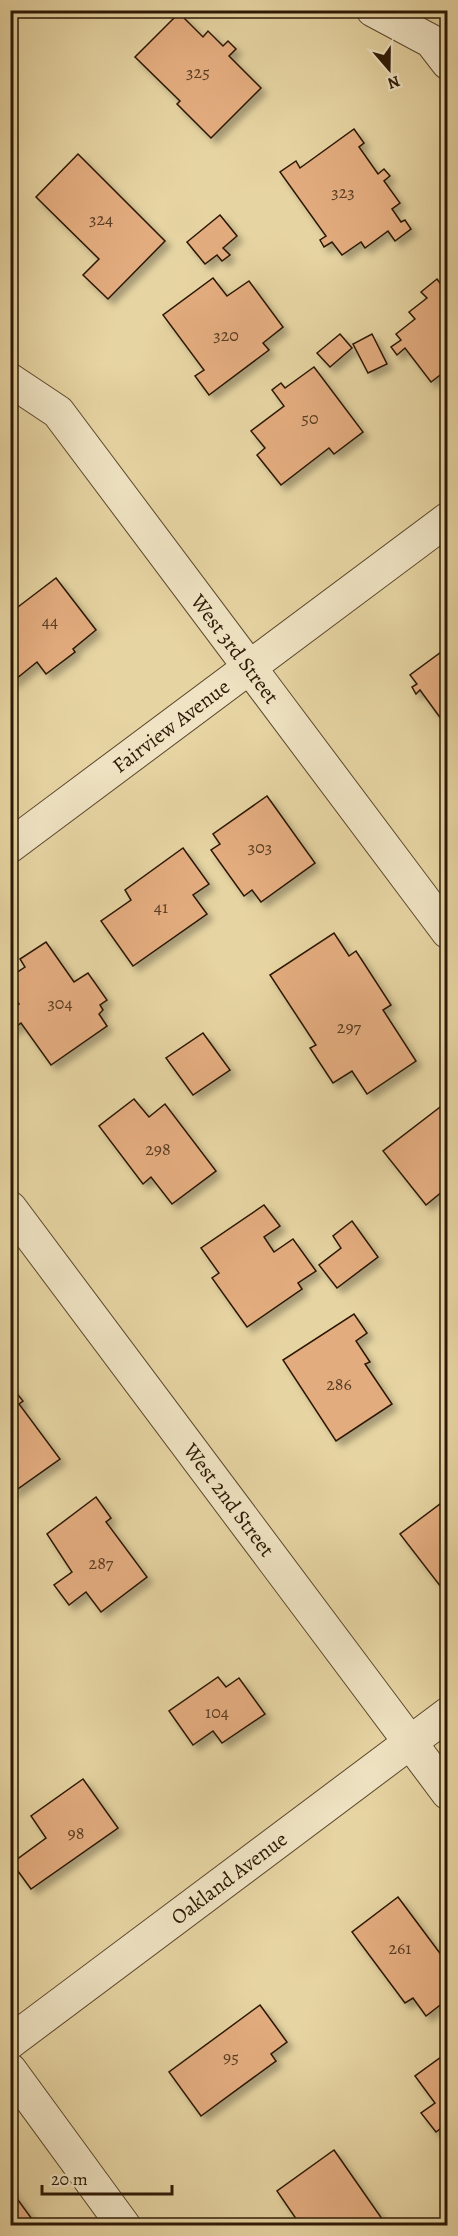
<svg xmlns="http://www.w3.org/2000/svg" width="458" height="2236" font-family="Alegreya,serif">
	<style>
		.building { fill: #e3ac7f; stroke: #2c1804; stroke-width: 1.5; filter: url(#shadow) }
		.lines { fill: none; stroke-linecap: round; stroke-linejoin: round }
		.minor-casing { stroke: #5a472c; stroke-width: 35 }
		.minor { stroke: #efe3c3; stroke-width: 33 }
		.labels { text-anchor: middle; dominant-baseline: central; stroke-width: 4.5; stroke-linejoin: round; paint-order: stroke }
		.number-label { font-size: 18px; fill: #5a3d23 }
		.street-label { font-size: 21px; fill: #2c1804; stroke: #efe3c3 }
	</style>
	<defs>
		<filter id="shadow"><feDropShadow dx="5.5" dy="5.5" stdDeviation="3" flood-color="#0004"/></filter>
	</defs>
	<rect width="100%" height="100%" fill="#e6d4a2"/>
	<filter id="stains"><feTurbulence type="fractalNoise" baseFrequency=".00333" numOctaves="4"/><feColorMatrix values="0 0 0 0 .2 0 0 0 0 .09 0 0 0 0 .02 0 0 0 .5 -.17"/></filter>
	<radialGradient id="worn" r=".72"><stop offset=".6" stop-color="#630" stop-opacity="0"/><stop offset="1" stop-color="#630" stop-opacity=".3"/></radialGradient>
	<g class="building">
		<path d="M179,13L203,37L208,31L223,46L228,41L236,49L229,56L261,88L211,138L177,104L180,101L135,57Z"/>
		<path d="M354,129L364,143L359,147L378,174L384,169L390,176L384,181L400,203L392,209L401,222L405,220L411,229L395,241L388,231L365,248L361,242L342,255L332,242L324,247L320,240L326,236L280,172L296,161L300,168Z"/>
		<path d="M78,154L165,241L108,299L83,275L99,259L36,197Z"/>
		<path d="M220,215L237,236L223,248L230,255L222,261L217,255L205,264L187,242Z"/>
		<path d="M213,278L227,296L249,281L283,327L263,343L269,350L209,395L195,376L204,370L163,315Z"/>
		<path d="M437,279L445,290L448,288V369L431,382L405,348L397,355L391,347L401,340L396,334L415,319L409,312L427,298L421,292Z"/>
		<path d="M340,334L352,348L330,367L317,353Z"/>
		<path d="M372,334L387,364L368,373L353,344Z"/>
		<path d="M314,367L363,432L334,454L329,448L281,485L257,455L265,448L251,431L284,406L272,390L281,383L285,388Z"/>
		<path d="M56,578L96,630L73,649L75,652L46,674L37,662L11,683L10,613Z"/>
		<path d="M448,647V727H447L420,690L416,694L412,687L417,684L410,675Z"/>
		<path d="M267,796L315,863L261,902L252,890L244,896L211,850L220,844L213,834Z"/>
		<path d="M183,848L209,884L193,895L207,914L133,966L101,921L131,900L125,890Z"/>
		<path d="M334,933L349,956L356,951L391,1005L383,1010L416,1061L367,1094L352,1071L333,1083L310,1048L316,1045L270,975Z"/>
		<path d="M46,942L74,982L88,973L107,1000L100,1005L103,1010L99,1014L107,1026L51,1065L21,1023L10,1031V1010L19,1004L15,998L10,1000V977L25,967L20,959Z"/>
		<path d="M203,1033L230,1070L193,1095L166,1058Z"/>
		<path d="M134,1099L149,1117L165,1104L216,1171L172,1204L151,1177L143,1184L99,1126Z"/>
		<path d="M448,1101V1196L443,1191L426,1205L383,1151Z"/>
		<path d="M264,1205L280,1226L264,1237L274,1252L293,1239L316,1271L298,1283L302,1289L247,1327L212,1278L219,1273L201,1248Z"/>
		<path d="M352,1221L378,1257L337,1288L319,1265L341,1248L333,1236Z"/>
		<path d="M354,1314L367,1333L356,1341L370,1362L365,1364L392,1404L336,1441L283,1360Z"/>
		<path d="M10,1385L23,1401L19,1404L60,1459L12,1493Z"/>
		<path d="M96,1497L111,1518L106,1522L147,1577L101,1612L86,1592L69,1605L54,1585L72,1572L47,1534Z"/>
		<path d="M448,1498V1581L441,1587L400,1534Z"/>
		<path d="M218,1677L226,1687L239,1678L265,1714L222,1743L213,1731L193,1745L169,1711Z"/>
		<path d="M83,1779L118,1828L31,1889L12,1863L46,1838L31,1816Z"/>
		<path d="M398,1897L448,1964V1999L426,2016L413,1998L405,2003L352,1932Z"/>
		<path d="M260,2005L287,2042L271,2054L276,2061L201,2116L169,2072Z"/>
		<path d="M448,2052V2130L444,2126L436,2132L421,2113L435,2103L415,2076Z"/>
		<path d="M334,2150L387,2226H301L277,2191Z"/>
		<path d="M10,2189L37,2226H10Z"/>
	</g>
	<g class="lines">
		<g class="minor-casing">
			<g id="minor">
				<path d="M373,10L431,41L448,63"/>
				<path d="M10,380L58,412L448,932"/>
				<path d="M10,846L448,519"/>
				<path d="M10,1208L448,1793"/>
				<path d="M10,2042L448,1714"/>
				<path d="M10,2070L124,2226"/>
			</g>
		</g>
		<use href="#minor" class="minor"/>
	</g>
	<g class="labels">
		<g class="number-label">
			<text x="198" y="72">325</text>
			<text x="343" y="192">323</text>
			<text x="101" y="219">324</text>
			<text x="226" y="335">320</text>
			<text x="310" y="418">50</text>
			<text x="50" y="621">44</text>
			<text x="260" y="847">303</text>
			<text x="161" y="907">41</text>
			<text x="60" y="1003">304</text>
			<text x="349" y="1027">297</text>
			<text x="158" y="1149">298</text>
			<text x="339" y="1384">286</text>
			<text x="101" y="1563">287</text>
			<text x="217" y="1712">104</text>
			<text x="76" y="1833">98</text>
			<text x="400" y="1948">261</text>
			<text x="231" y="2057">95</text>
		</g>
		<g class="street-label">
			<text transform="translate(235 649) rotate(53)">West 3rd Street</text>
			<text transform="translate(171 726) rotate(-37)">Fairview Avenue</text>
			<text transform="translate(229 1500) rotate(53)">West 2nd Street</text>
			<text transform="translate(229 1878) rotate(-37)">Oakland Avenue</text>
		</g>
	</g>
	<rect width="458" height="2236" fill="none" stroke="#e6d4a2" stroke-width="36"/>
	<rect x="12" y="12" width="434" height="2212" fill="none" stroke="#2c1804" stroke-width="3"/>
	<rect x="18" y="18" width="422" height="2200" fill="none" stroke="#2c1804" stroke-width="1.5"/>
	<g transform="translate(389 69) rotate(160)" stroke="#efe3c3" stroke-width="4.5" paint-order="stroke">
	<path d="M0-4.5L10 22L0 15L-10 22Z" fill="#2c1804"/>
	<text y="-9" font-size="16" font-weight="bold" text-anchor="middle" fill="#2c1804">N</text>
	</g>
	<path d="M42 2185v9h130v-9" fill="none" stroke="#2c1804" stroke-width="3"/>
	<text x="51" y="2185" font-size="18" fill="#2c1804" stroke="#efe3c3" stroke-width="4.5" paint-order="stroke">20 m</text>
	<rect width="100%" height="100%" filter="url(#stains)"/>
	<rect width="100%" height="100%" fill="url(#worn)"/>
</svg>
